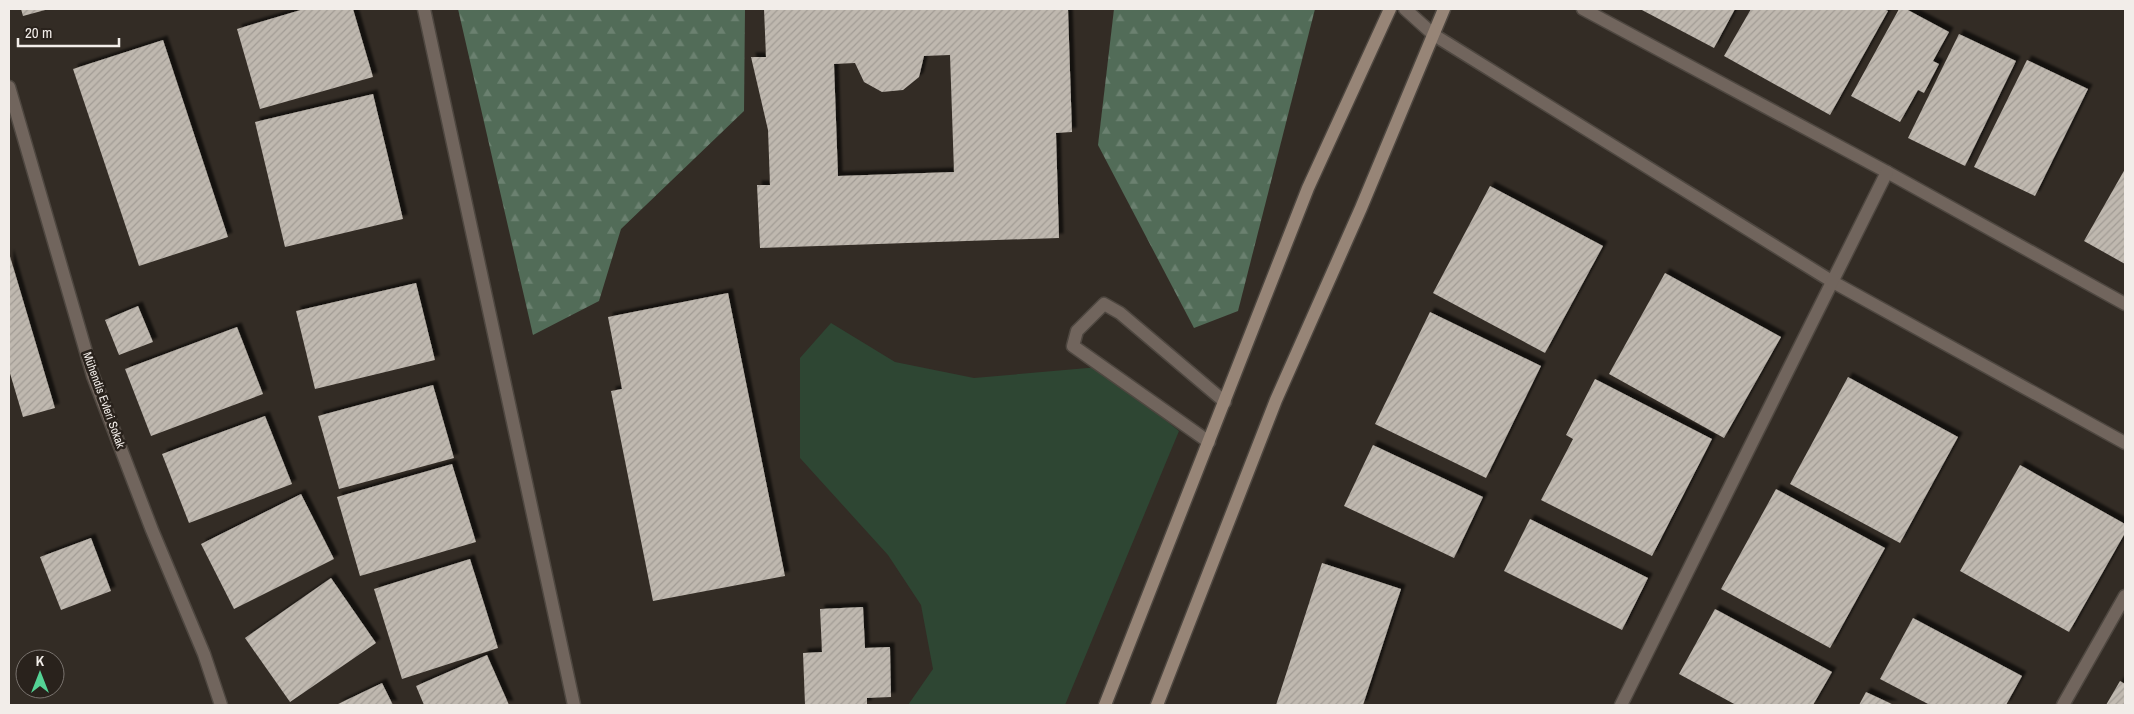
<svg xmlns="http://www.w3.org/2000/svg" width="2134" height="714" font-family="'Archivo Narrow',sans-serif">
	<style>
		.green { fill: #2e4633 }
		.forest { fill: url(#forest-firs) }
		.building { fill: url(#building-hatch); fill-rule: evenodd; filter: url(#shadow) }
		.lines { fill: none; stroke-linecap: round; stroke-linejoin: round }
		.lane-casing { stroke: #4e4740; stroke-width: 15 }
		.street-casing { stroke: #4e4740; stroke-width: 15 }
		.secondary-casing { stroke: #4e4740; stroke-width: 15 }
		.lane { stroke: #71655d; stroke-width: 12 }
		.street { stroke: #71655d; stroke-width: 12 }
		.secondary { stroke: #978577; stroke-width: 12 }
		.labels { text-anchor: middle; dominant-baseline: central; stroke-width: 5; stroke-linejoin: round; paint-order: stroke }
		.street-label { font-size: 12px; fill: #f2ede9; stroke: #29221c }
	</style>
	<defs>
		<pattern id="forest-firs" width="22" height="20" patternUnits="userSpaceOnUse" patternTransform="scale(1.25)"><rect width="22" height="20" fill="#526c58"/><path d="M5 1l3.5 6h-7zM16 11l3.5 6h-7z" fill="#6b8170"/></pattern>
		<pattern id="building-hatch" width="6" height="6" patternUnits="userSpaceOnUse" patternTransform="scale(1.25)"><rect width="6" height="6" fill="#bfb8af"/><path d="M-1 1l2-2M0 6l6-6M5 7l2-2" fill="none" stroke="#a29c95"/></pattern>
		<filter id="shadow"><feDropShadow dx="4.5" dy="-4.5" stdDeviation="1" flood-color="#0009"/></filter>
	</defs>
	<rect width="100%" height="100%" fill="#332c25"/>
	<path class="green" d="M831,323L895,362L974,378L1099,367L1179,431L1065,705H908L933,669L921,605L888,555L800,458V358Z"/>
	<g class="forest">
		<path d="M458,9H745L744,111L621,229L599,301L533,335Z"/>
		<path d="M1114,9H1315L1238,311L1194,328L1098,145Z"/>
	</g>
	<g class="building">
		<path d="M21,9H49L23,16Z"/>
		<path d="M304,9H353L373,77L260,109L237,29Z"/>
		<path d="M764,9H1068L1072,132L1056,133L1059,238L760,248L757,185H770L768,130L751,57H766ZM950,55L954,172L838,176L834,64L855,63L864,82L882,92L903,90L919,77L924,56Z"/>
		<path d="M1640,9H1735L1714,48Z"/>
		<path d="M1751,9H1884L1888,11L1830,115L1724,56Z"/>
		<path d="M1899,9H1906L1949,32L1933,61L1939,64L1924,93L1918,90L1900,122L1851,96Z"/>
		<path d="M1959,34L2016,61L1965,166L1908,138Z"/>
		<path d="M163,40L228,237L139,266L73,69Z"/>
		<path d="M2027,60L2088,89L2035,196L1974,167Z"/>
		<path d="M373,94L403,219L285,247L255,122Z"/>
		<path d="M2125,169V264L2084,241Z"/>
		<path d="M1490,186L1603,246L1545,353L1433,293Z"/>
		<path d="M9,253L55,408L23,417L9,370Z"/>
		<path d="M1665,273L1781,337L1724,438L1609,374Z"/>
		<path d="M416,283L435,360L315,389L296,311Z"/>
		<path d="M728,293L785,576L653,601L611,391L622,389L608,317Z"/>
		<path d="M138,306L153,342L119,355L105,320Z"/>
		<path d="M1430,312L1541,366L1486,478L1375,424Z"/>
		<path d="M237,327L263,394L151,436L125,369Z"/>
		<path d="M1848,377L1958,437L1900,543L1790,484Z"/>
		<path d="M1595,379L1712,439L1652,556L1541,500L1573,439L1566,435Z"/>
		<path d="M433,385L454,458L339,489L318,416Z"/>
		<path d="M265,416L292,484L189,523L162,454Z"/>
		<path d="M1373,445L1483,497L1454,558L1344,506Z"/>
		<path d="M452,464L476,542L360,576L337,497Z"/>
		<path d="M2020,465L2125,524V533L2069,632L1960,571Z"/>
		<path d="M1776,489L1885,548L1830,648L1721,589Z"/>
		<path d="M301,494L334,559L234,609L201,544Z"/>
		<path d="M1530,519L1648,578L1622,630L1504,571Z"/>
		<path d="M91,538L111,591L61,610L40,557Z"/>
		<path d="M470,559L498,648L402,679L374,589Z"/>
		<path d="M1322,563L1401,589L1363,705H1276Z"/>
		<path d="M331,578L376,643L290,702L245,638Z"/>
		<path d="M863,607L865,648L890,647L891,697L867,698V705H805L803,653L822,652L820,609Z"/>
		<path d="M1715,609L1832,672L1813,705H1736L1679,674Z"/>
		<path d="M1913,618L2022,676L2006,705H1930L1880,679Z"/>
		<path d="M487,655L509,705H424L416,686Z"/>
		<path d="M2120,681L2125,684V705H2106Z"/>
		<path d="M382,683L393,705H336Z"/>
		<path d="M1866,692L1894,705H1859Z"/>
	</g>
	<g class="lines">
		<g class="lane-casing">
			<path id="lane" d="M1209,442L1073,346L1077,331L1104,304L1120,313L1225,402"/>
		</g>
		<g class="street-casing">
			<g id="street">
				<path d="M424,9L574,705"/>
				<path d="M1405,9L1434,35L1833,282L2125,443"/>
				<path d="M1583,9L1887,172L2125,304"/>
				<path d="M9,87L93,376L152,530L204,654L221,705"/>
				<path d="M1621,705L1887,172"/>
				<path d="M2063,705L2125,596"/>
			</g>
		</g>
		<g class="secondary-casing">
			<g id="secondary">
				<path d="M1105,705L1308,188L1390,9"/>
				<path d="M1157,705L1276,400L1361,208L1444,9"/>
			</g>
		</g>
		<use href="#lane" class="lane"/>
		<use href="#street" class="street"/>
		<use href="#secondary" class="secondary"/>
	</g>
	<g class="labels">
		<g class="street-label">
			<text transform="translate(104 400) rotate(70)">Mühendis Evleri Sokak</text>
		</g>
	</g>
	<rect width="2134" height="714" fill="none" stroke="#f2ede9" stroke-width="20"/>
	<g transform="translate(40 674)"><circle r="24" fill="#29221c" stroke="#79736e"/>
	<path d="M0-4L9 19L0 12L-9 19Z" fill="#54d395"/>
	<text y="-8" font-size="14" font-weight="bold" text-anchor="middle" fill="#f2ede9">K</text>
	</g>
	<path d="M18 38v8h101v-8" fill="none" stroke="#f2ede9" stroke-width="2.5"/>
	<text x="25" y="38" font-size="15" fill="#f2ede9" stroke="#29221c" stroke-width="4" paint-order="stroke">20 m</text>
</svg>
